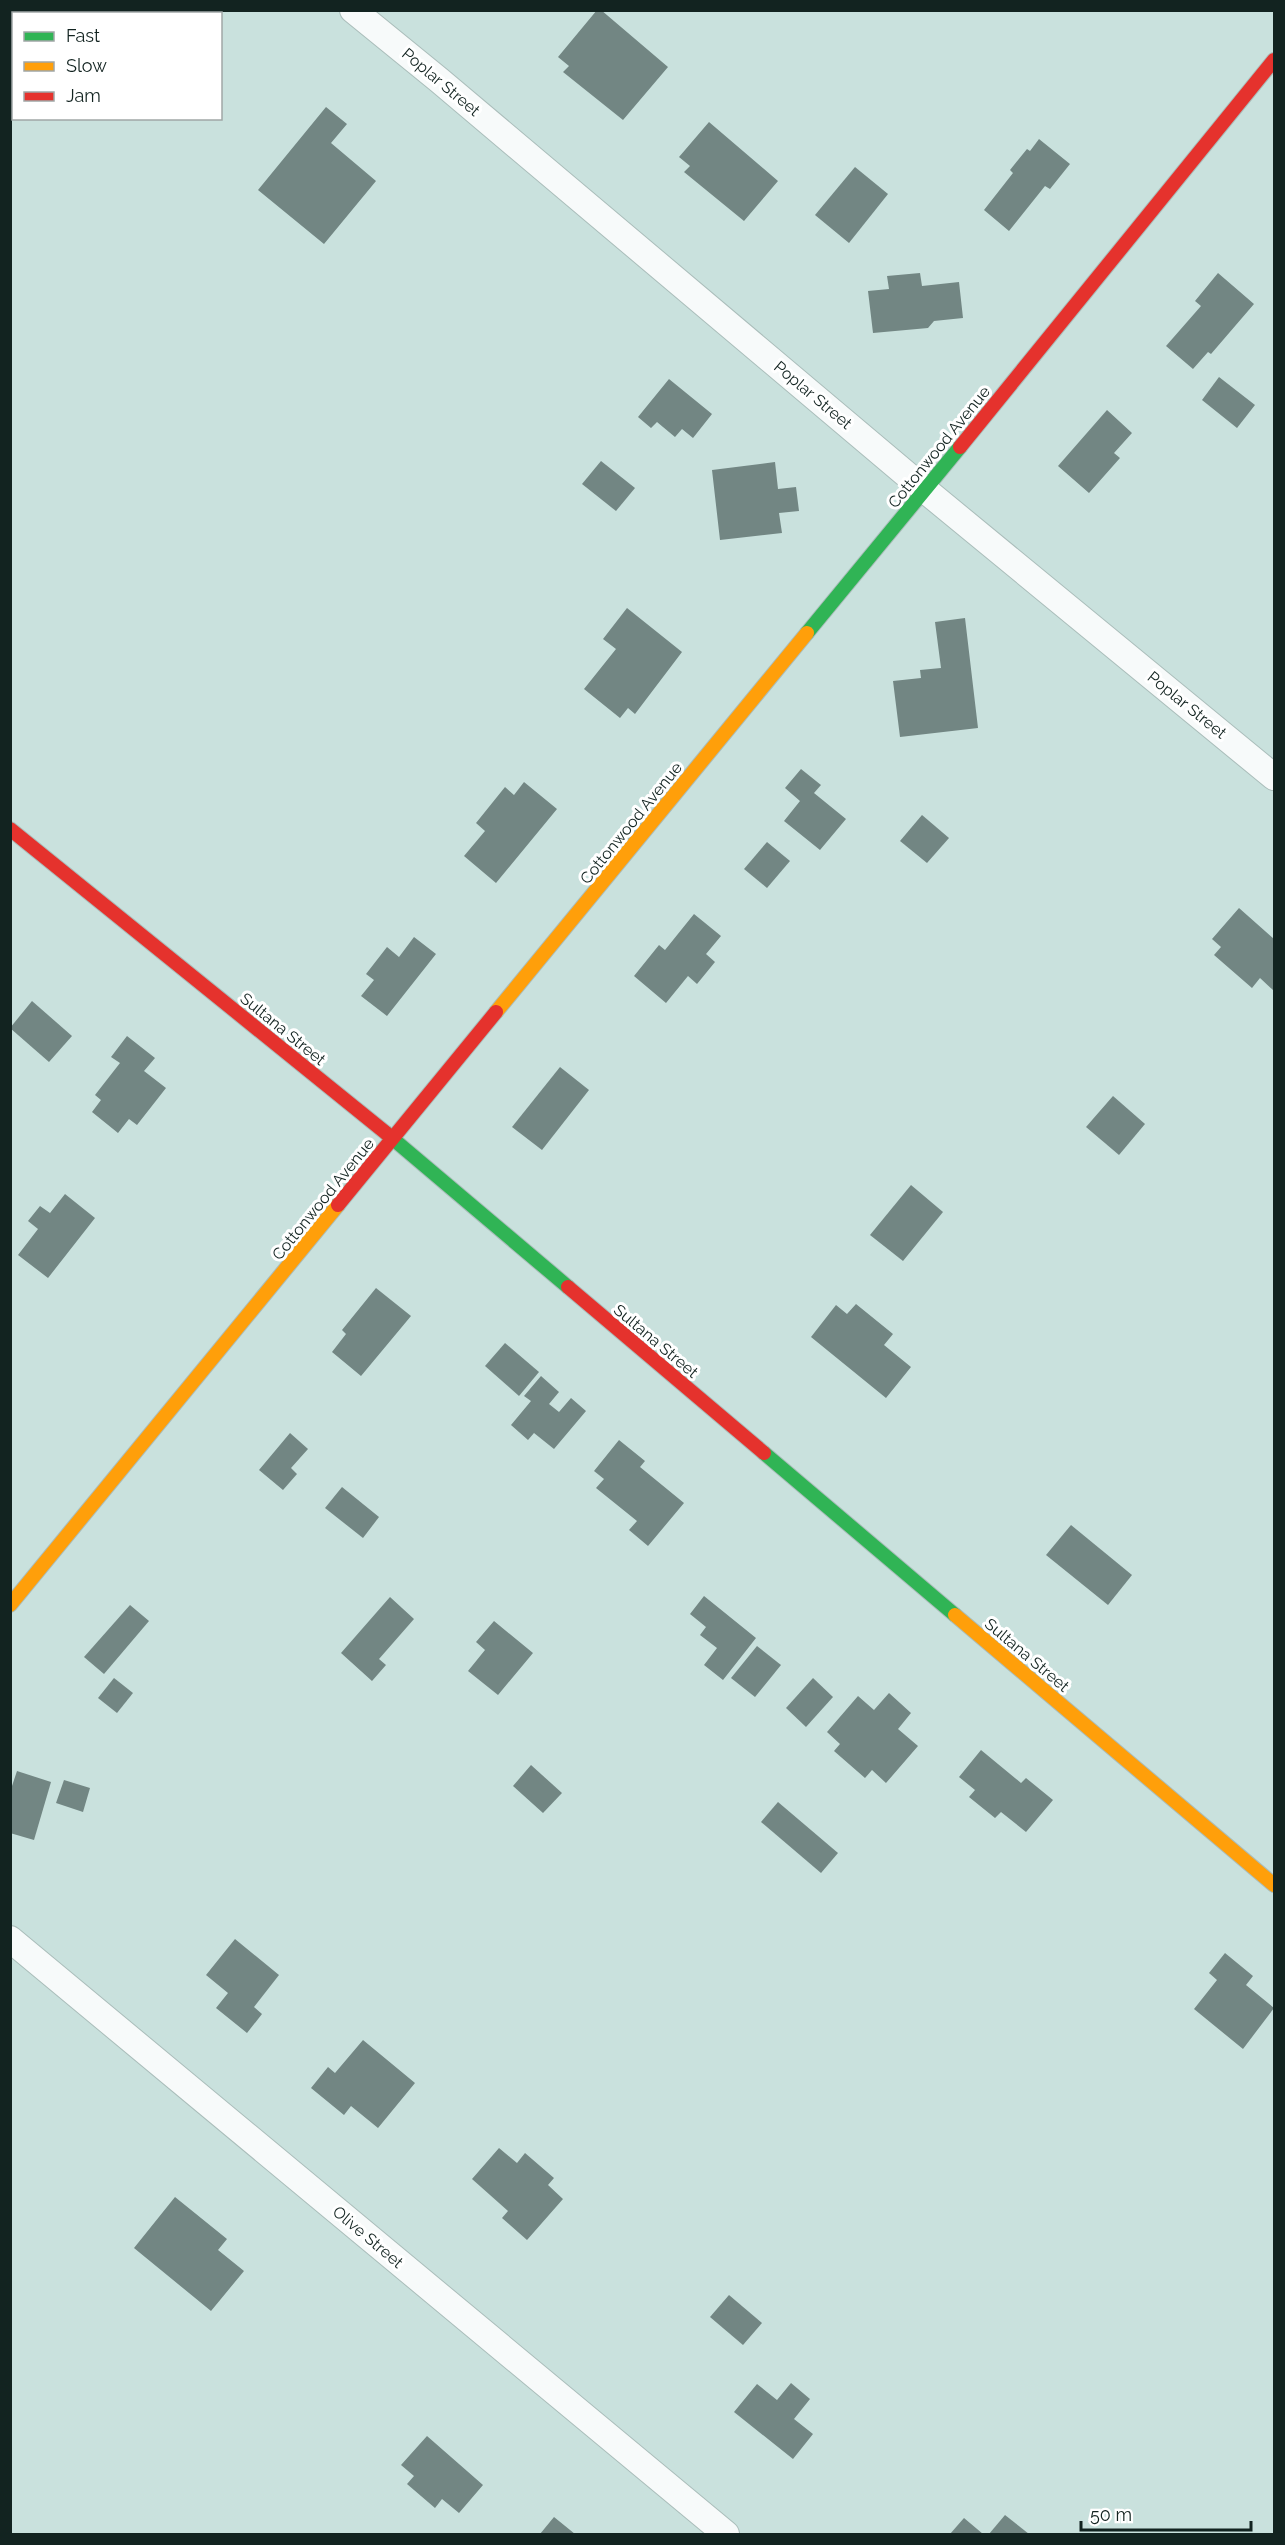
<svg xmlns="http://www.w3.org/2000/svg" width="1285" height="2545" font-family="Raleway,sans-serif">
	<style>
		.building { fill: #728683 }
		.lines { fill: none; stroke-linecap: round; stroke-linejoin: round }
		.street-casing { stroke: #aabdba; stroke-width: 28 }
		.fast-casing { stroke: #aabdba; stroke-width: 16 }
		.slow-casing { stroke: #aabdba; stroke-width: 16 }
		.jam-casing { stroke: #aabdba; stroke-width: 16 }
		.street { stroke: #f7fafa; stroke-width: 26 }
		.fast { stroke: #30b455; stroke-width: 14 }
		.slow { stroke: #ff9f0a; stroke-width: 14 }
		.jam { stroke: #e5322d; stroke-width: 14 }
		.labels { text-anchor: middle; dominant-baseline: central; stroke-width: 6; stroke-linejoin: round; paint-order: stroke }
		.street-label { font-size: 16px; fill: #122320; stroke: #fff }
	</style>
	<rect width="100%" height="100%" fill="#c9e1dd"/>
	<g class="building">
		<path d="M597,10H601L668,67L623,120L563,72L569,66L558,57Z"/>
		<path d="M326,107L347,124L331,143L376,181L324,244L258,190Z"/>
		<path d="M709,122L778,181L744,221L684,172L690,166L679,157Z"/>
		<path d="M1039,139L1070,164L1050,189L1045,186L1009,231L984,210L1013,173L1010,170L1027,149L1030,151Z"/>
		<path d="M855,167L888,194L849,243L815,215Z"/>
		<path d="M920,273L922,286L959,282L963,318L934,321L928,328L873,333L868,291L889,289L887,276Z"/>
		<path d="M1218,273L1254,304L1211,354L1208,352L1193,369L1166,346L1201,306L1195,301Z"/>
		<path d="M1219,377L1255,405L1237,428L1202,400Z"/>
		<path d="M669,379L712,414L693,438L682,429L675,437L657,422L651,428L638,417Z"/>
		<path d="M1107,410L1132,433L1114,453L1120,458L1089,493L1058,466Z"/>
		<path d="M601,461L635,488L616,511L582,484Z"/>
		<path d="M775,462L778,489L796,487L799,511L779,513L782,533L720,540L712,470Z"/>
		<path d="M627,608L682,652L635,714L628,708L620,718L584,689L616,649L603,639Z"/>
		<path d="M965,618L978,728L900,737L893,681L921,678L920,670L941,668L935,622Z"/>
		<path d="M801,769L821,785L814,793L846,819L820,850L784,821L800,801L785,788Z"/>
		<path d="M524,782L557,809L496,883L464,856L485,831L476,823L505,787L514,795Z"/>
		<path d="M922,815L949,838L927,863L900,841Z"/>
		<path d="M767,842L790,861L767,888L744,869Z"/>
		<path d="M1239,908L1274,939V991L1260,978L1252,988L1214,955L1221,947L1212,939Z"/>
		<path d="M694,914L721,936L706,954L715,962L697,984L688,976L666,1003L634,976L659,945L665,950Z"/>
		<path d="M414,937L436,954L387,1016L361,996L374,980L366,974L387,947L399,957Z"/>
		<path d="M32,1001L72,1036L49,1062L10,1028Z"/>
		<path d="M127,1036L155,1058L144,1071L166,1088L137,1125L129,1119L118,1133L92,1112L101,1100L95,1095L120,1063L111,1057Z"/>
		<path d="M560,1067L589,1090L542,1150L512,1127Z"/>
		<path d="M1113,1096L1145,1124L1119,1155L1086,1127Z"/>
		<path d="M911,1185L943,1212L903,1261L870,1235Z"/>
		<path d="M65,1194L95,1218L48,1278L18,1255L38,1229L28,1221L40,1206L50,1213Z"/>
		<path d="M376,1288L411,1316L361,1376L332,1352L346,1334L342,1330Z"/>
		<path d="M856,1304L893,1334L884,1345L911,1367L886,1398L811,1337L836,1305L847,1314Z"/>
		<path d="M505,1343L539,1372L519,1396L485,1366Z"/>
		<path d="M541,1376L559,1392L549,1404L559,1412L571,1398L586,1411L554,1449L534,1433L528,1440L511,1425L531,1401L524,1396Z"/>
		<path d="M290,1433L308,1449L291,1468L297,1474L283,1490L259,1470Z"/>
		<path d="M619,1440L645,1461L640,1467L684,1503L648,1546L629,1530L637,1521L596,1488L604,1479L594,1471Z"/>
		<path d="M342,1487L379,1517L363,1538L325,1508Z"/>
		<path d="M1071,1525L1132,1575L1108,1605L1046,1555Z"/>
		<path d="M704,1596L756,1638L723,1680L704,1665L717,1648L700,1635L706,1627L690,1614Z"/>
		<path d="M390,1597L414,1619L379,1659L386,1665L372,1681L341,1653Z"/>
		<path d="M130,1605L149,1621L104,1674L84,1657Z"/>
		<path d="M494,1621L533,1653L498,1695L468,1671L485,1650L476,1642Z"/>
		<path d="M757,1646L781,1665L755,1697L731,1678Z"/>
		<path d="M114,1678L133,1693L117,1713L98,1698Z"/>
		<path d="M813,1678L833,1697L806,1727L786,1708Z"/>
		<path d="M889,1693L911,1713L898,1729L918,1746L886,1783L872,1770L865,1778L834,1751L840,1744L827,1732L858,1696L874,1710Z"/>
		<path d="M981,1750L1021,1783L1026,1778L1053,1800L1026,1832L1001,1812L995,1818L969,1797L975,1790L959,1777Z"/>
		<path d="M531,1765L562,1793L543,1813L513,1786Z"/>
		<path d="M17,1771L51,1782L34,1840L10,1833V1792Z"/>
		<path d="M64,1780L90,1788L83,1812L56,1803Z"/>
		<path d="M778,1802L838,1853L821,1873L761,1822Z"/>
		<path d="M235,1939L279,1975L254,2007L262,2014L247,2033L216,2008L228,1993L206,1975Z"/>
		<path d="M1225,1953L1253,1976L1246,1985L1274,2008L1243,2049L1194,2009L1217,1980L1209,1973Z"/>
		<path d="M363,2040L415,2083L378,2128L351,2106L344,2115L311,2088L328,2067L335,2073Z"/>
		<path d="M499,2148L517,2163L525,2153L554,2178L548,2185L563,2199L527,2240L502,2218L508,2211L472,2179Z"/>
		<path d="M175,2197L227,2239L218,2250L244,2271L211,2311L134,2248Z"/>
		<path d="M729,2295L762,2323L743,2345L710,2317Z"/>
		<path d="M791,2383L810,2399L794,2419L813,2434L793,2459L734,2412L757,2384L777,2400Z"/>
		<path d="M427,2436L483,2485L459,2513L442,2499L435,2508L407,2484L414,2476L401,2465Z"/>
		<path d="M1005,2515L1029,2534H989Z"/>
		<path d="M554,2517L575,2534H540Z"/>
		<path d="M964,2518L983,2534H950Z"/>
	</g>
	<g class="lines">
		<g class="street-casing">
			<g id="street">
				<path d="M353,10L439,80L925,490L1274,777"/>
				<path d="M10,1939L726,2534"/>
			</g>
		</g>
		<g class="fast-casing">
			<g id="fast">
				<path d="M807,633L960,447"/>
				<path d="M386,1133L568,1287"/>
				<path d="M764,1453L955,1615"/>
			</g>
		</g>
		<g class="slow-casing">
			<g id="slow">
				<path d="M496,1012L807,633"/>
				<path d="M10,1605L338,1205"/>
				<path d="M955,1615L1274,1885"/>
			</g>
		</g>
		<g class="jam-casing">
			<g id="jam">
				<path d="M960,447L1274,60"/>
				<path d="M10,829L386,1133"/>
				<path d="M338,1205L496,1012"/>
				<path d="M568,1287L764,1453"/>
			</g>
		</g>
		<use href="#street" class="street"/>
		<use href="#fast" class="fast"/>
		<use href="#slow" class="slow"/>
		<use href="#jam" class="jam"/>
	</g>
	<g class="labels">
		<g class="street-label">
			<text transform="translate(441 82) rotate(40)">Poplar Street</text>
			<text transform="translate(813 395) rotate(40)">Poplar Street</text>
			<text transform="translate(939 447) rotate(-51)">Cottonwood Avenue</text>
			<text transform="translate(1187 705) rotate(39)">Poplar Street</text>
			<text transform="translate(631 823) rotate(-51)">Cottonwood Avenue</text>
			<text transform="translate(283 1029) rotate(39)">Sultana Street</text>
			<text transform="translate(323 1199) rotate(-51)">Cottonwood Avenue</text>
			<text transform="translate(656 1341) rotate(40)">Sultana Street</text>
			<text transform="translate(1027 1655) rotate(40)">Sultana Street</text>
			<text transform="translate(368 2237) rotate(40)">Olive Street</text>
		</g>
	</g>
	<rect width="1285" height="2545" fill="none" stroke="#122320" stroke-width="24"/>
	<rect x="12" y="12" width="210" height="108" fill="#ffffff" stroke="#a0a7a6" stroke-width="1.5"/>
	<rect x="24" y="32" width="30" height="9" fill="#30b455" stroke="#a0a7a6" stroke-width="1.5"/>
	<text x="66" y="42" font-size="18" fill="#122320">Fast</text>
	<rect x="24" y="62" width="30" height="9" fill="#ff9f0a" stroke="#a0a7a6" stroke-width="1.5"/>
	<text x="66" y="72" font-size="18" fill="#122320">Slow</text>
	<rect x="24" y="92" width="30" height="9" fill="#e5322d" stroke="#a0a7a6" stroke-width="1.5"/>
	<text x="66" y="102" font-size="18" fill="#122320">Jam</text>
	<path d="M1081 2521v9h170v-9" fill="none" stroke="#122320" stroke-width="3"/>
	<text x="1090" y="2521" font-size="18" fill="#122320" stroke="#ffffff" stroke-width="4.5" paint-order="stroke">50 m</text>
</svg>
